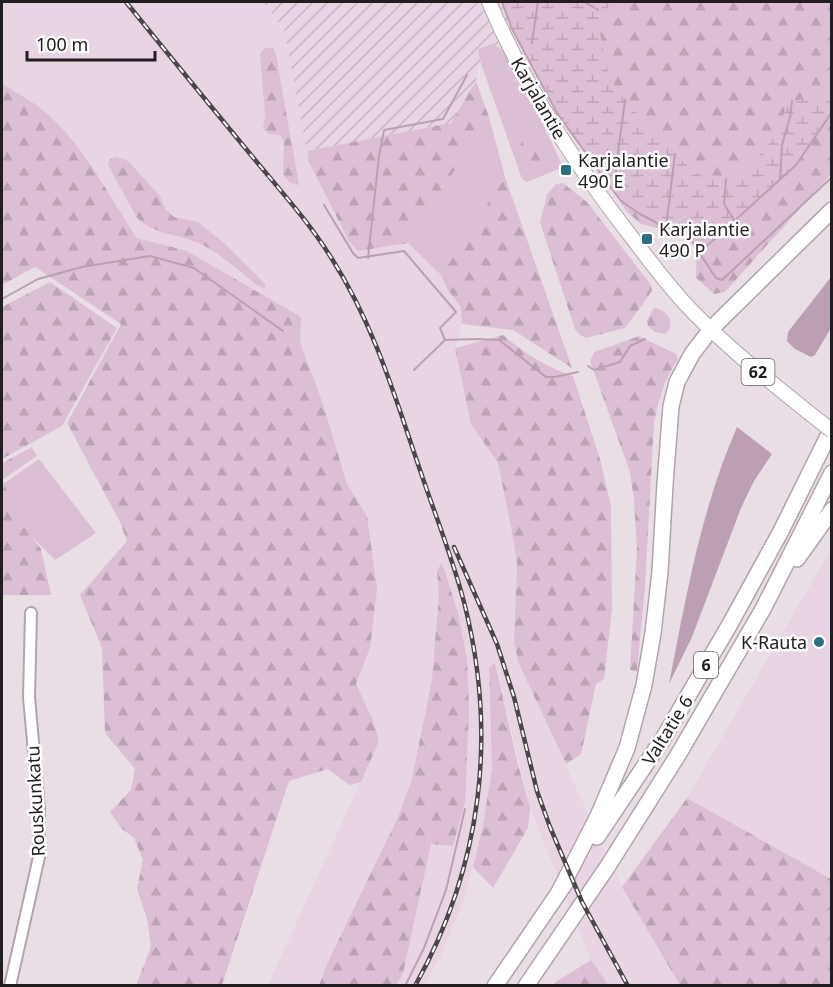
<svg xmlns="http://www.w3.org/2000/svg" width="833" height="987" font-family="'Noto Sans',sans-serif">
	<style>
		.built { fill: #e8d4e2 }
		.industrial { fill: url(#industrial-furrows) }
		.grass { fill: #dcbfd4 }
		.forest { fill: url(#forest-firs) }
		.wetland { fill: url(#wetland-marsh) }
		.water { fill: #bd9fb4 }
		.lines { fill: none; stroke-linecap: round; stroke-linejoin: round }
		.stream { stroke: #bd9fb4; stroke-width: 2 }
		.minor-casing { stroke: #b1a5ad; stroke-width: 14 }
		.major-casing { stroke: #b1a5ad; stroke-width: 16 }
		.highway-casing { stroke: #b1a5ad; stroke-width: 18 }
		.minor { stroke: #fff; stroke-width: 10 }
		.major { stroke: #fff; stroke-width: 14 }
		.highway { stroke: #fff; stroke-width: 15 }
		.rail-casing { stroke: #4c4549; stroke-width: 4.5 }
		.rail { stroke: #fff; stroke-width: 2; stroke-dasharray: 7; stroke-linecap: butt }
		.major-bridge-casing { stroke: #b1a5ad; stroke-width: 16; stroke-linecap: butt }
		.major-bridge { stroke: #fff; stroke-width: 14 }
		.poi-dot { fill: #2a727d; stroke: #fff; stroke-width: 2 }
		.labels { text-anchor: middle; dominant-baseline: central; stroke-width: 5; stroke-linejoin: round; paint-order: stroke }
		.shield { fill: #fff; stroke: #646163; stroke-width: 1.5 }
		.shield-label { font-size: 16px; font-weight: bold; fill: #221d20 }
		.street-label { font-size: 18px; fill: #221d20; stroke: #fff }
		.poi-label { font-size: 18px; fill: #221d20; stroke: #fff; text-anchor: start }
	</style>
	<defs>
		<pattern id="industrial-furrows" width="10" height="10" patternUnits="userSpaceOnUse" patternTransform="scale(1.5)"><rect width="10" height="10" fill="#e8d4e2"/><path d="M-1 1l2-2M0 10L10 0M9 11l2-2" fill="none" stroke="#c7b6c2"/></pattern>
		<pattern id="forest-firs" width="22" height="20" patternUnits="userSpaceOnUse" patternTransform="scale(1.5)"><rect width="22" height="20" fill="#dcbfd4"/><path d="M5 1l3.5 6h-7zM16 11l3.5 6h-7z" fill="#bca4b6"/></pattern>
		<pattern id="wetland-marsh" width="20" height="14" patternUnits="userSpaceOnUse" patternTransform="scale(1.5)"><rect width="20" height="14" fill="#dcbfd4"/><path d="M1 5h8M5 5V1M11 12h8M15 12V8" fill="none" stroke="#bca4b6"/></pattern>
	</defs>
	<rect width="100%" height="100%" fill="#eadee6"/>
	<g class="built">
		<path d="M2,2H263L284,29L309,162L358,251L408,243L441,275L448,290L461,307L462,324L455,348L471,424L498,463L511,527L517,563L514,641L518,662L622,887L680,985H608L591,960L530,808L495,663L489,667L492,769L483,825L464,900L440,958L424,985H268L379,741L373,720L356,684L370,648L367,516L347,484L323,404L300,342L301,317L187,251L137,238L81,152L54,120L24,97L2,84Z"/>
		<path d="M831,549V879L687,798Z"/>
	</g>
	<path class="industrial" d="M263,2H542L496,45L479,49L480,61L476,81L451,123L307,151L284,29Z"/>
	<g class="grass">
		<path d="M493,44L503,50L545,129L562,164L559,169L527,182L522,179L480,61L478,49Z"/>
		<path d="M489,117L505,177L441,275L408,243Z"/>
		<path d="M39,459L96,533L55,560L26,531L2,485Z"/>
	</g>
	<g class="forest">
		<path d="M542,2H831V174L725,292L714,294L696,278L697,238L641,224L626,211L555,90Z"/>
		<path d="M265,48H273L276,55L299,185L290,183L283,174L284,141L280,135L269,134L263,129L265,114L260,54Z"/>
		<path d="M476,81L489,117L408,243L358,251L349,241L309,162L307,151L451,123Z"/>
		<path d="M2,84C20,94 40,106 55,121C88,154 111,199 137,238L187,251L301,317L300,342L323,404L347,484L367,516L377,589L370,648L356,684L373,720L379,741L361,782L349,785L328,769L289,781L222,985H136L151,947L147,919L137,889L143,860L134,838L121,828L110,812L131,790L135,769L105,733L102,648L80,595L127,541L120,522L67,423L121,324L35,267L2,285Z"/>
		<path d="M524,139H529C540,146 551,163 543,175L530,177L520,166L516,152Z"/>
		<path d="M115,157L127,160L160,196L166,210L174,217L198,222L225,244L266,285L264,288L257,285C239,271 221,254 201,244C180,234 154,235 137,218L108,165L110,159Z"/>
		<path d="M505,177L572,368L513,330L462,324L461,307L448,290L441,275Z"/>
		<path d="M563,183L587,202L651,285L652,290L648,297L625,328L586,338L580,335L575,329L540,222L547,195L556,184Z"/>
		<path d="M50,282L117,328L62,426L2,459V307Z"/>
		<path d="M654,308C668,309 677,325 665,334L655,332L648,326L647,320Z"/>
		<path d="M503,335C524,353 546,367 573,376L600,459L611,506L612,609L604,679L596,684L581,754L566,764L518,662L514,641L517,563L511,527L498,463L471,424L455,348Z"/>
		<path d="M639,336L676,354L678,359C664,379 659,400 654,423L645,587L637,671L630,670L637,549L634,500L630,472L590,361L594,352Z"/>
		<path d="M32,447L37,456L2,480L20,520L41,549L51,595H2V463Z"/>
		<path d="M442,563L458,613L467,659L469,710L465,802L453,846L431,844L403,973L396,985H319L329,960L398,817L412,779L432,680L439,595L437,570Z"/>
		<path d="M495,663L517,761L530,808L528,828L493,888L473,867L483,825L492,769L489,667Z"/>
		<path d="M687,798L831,879V985H680L622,887Z"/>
		<path d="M591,960L608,985H554L557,981Z"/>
	</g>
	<path class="wetland" d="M502,2H611L598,25L609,76L625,100L675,154L692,170L706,179H726L746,171L782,128L785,105L792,101L831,94V112L796,165L700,252L691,240L679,231L661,225L621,201L608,184L557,113L512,29Z"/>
	<g class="water">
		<path d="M831,277V328L815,355L811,357L795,349L787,341L788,332Z"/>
		<path d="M737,427L772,454L754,481L741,508L692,637L669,684C686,597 701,509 737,427Z"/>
	</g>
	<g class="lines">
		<g class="stream">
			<path d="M502,2L512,29L557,113L608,184L621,201L640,214L661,225L679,231L691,240L716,278L722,280L832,177"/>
			<path d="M585,2L598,10"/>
			<path d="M532,43L538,2"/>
			<path d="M726,179L724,204L734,220"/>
			<path d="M780,179L782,145L790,117L792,101"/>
			<path d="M613,190L625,100"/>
			<path d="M324,205L353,253L358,258L404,251L456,312L440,328L445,340"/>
			<path d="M666,227L675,154"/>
			<path d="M700,252L796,165L832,112"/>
			<path d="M368,258L379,156L384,130L443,119L467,75"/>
			<path d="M2,299L38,279L82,267L150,256L194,268L283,331"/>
			<path d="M588,366L594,370L620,362L630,346L645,339"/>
			<path d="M414,370L445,340L476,339L499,340L546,377H555L578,372"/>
			<path d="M405,986L424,948L446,890L465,809"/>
		</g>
		<g class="minor-casing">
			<path id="minor" d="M10,986L39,857V809L29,697L31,613"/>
		</g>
		<g class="major-casing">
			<path id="major" d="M489,2C525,87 576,166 633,239C651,263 670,288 691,310C727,347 768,380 808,412"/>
		</g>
		<g class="highway-casing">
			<g id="highway">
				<path d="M797,559L832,510"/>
				<path d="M597,837L664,737L730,624L781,531L832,428"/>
				<path d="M560,890L598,816L627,748L644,685L653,633L660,572L665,484L671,406L677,382L692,354L711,329L832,210"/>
				<path d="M495,986L566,882"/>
				<path d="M526,986L608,866L678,755L763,609L832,473"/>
			</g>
		</g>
		<use href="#minor" class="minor"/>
		<use href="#major" class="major"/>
		<use href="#highway" class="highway"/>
		<g class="rail-casing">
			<g id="rail">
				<path d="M126,2C167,53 209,104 251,155C279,189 309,222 332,259C374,325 394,394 419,467C434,512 452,556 464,602C498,735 482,866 415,986"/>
				<path d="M454,547L497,644L514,697L537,791L550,827L582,902L628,986"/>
			</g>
		</g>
		<use href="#rail" class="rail"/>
		<g class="major-bridge-casing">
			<path id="major-bridge" d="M808,412L832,431"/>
		</g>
		<use href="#major-bridge" class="major-bridge"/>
	</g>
	<g class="poi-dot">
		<rect x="560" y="164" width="12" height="12" rx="3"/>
		<rect x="641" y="233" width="12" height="12" rx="3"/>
		<circle cx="819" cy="642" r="6"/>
	</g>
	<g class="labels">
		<g class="shield">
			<rect x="741.5" y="359" width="33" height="26" rx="4.5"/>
			<rect x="694" y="652" width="24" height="26" rx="4.5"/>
		</g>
		<g class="shield-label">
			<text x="758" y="372">62</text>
			<text x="706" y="665">6</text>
		</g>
		<g class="street-label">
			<text transform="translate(539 98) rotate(60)">Karjalantie</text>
			<text transform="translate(667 730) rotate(-58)">Valtatie 6</text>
			<text transform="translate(35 801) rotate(-93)">Rouskunkatu</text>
		</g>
		<g class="poi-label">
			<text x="578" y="160">Karjalantie<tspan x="578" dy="21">490 E</tspan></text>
			<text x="659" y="229">Karjalantie<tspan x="659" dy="21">490 P</tspan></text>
			<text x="807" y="642" text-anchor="end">K-Rauta</text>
		</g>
	</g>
	<rect width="833" height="987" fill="none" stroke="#221d20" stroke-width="6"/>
	<path d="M27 51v9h128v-9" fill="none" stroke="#221d20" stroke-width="3"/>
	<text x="36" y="51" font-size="18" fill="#221d20" stroke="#ffffff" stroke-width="4.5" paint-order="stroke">100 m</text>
</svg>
